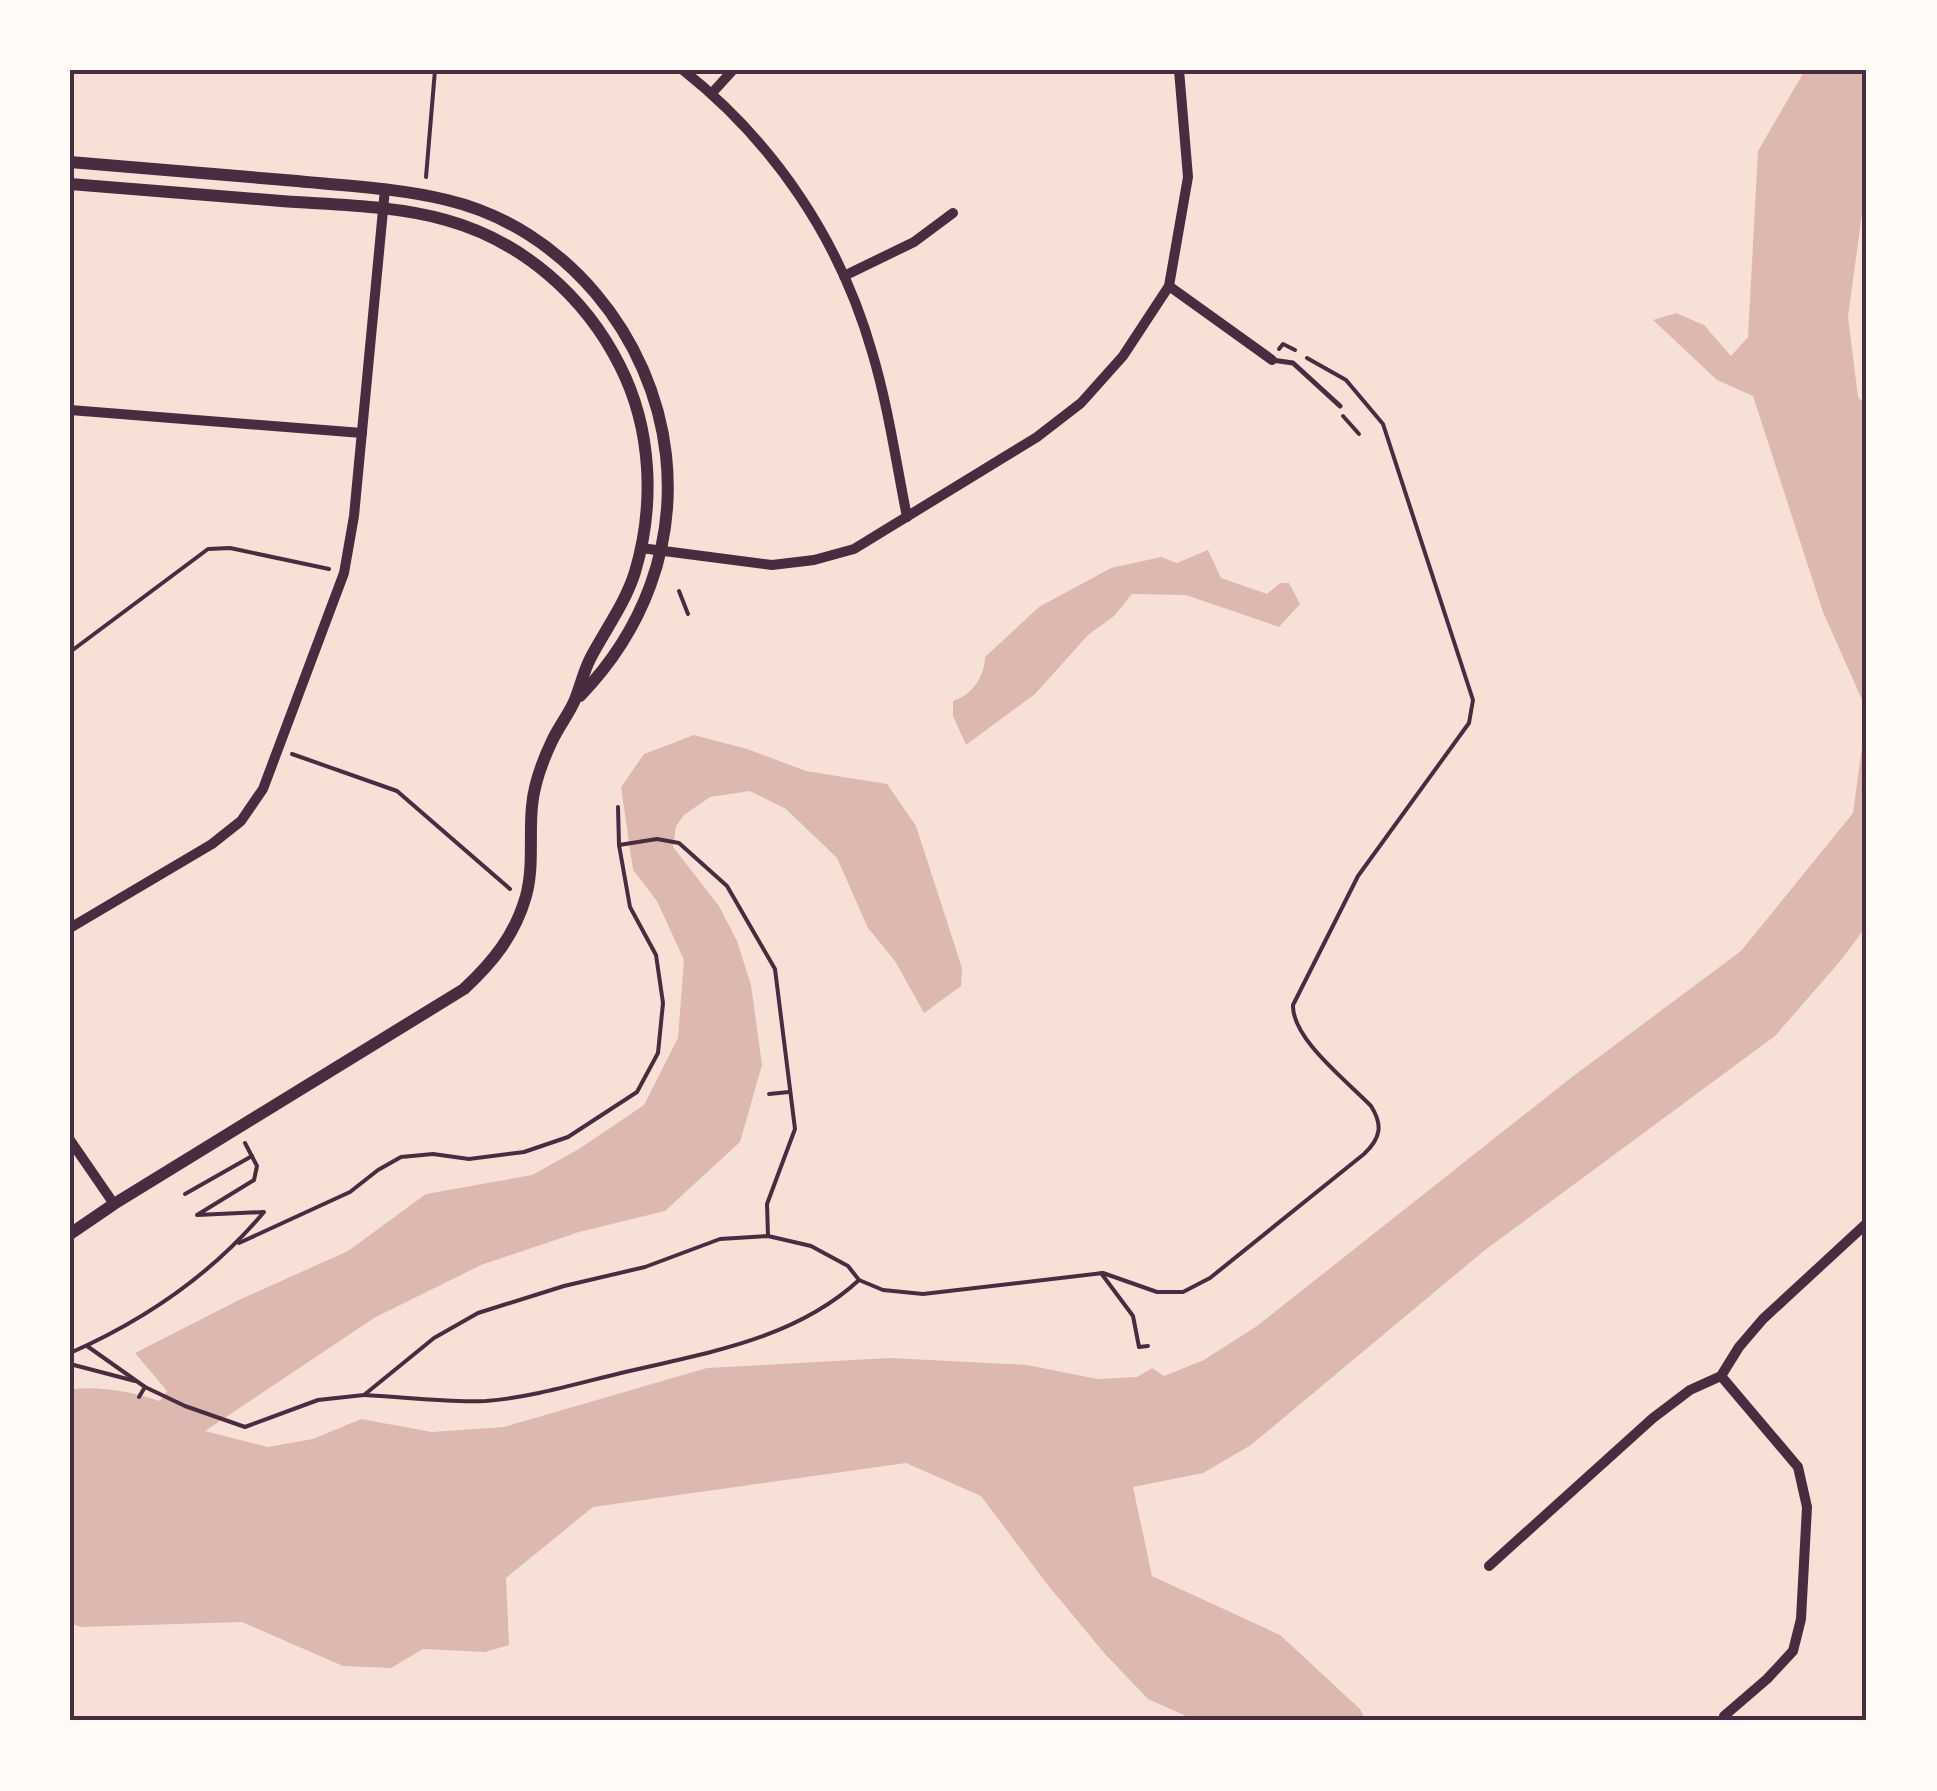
<svg xmlns="http://www.w3.org/2000/svg" width="1937" height="1791" font-family="'Libre Baskerville',serif">
	<style>
		.water { fill: #dcb8b0 }
		.lines { fill: none; stroke-linecap: round; stroke-linejoin: round }
		.path { stroke: #4a2c40; stroke-width: 4 }
		.service { stroke: #4a2c40; stroke-width: 5 }
		.minor { stroke: #4a2c40; stroke-width: 10 }
		.tertiary { stroke: #4a2c40; stroke-width: 12 }
		.neatline { fill: none; stroke: #4a2c40; stroke-width: 4 }
	</style>
	<rect width="100%" height="100%" fill="#f7e1d7"/>
	<g class="water">
		<path d="M1805,70H1867V176L1848,317L1858,397L1867,407V925L1842,959L1775,1036L1485,1250L1251,1445L1203,1473L1133,1487L1152,1576L1280,1635L1360,1709L1366,1721H1197L1148,1699L1105,1654L1047,1584L981,1496L906,1463L593,1507L506,1578L509,1645L485,1652L423,1649L391,1668L343,1666L242,1622L81,1627L70,1623V1389C103,1386 129,1391 160,1401L167,1391L135,1353L239,1300L348,1251L426,1194L532,1175L579,1149L644,1105L678,1038L684,960L657,901L633,870L621,787L644,754L694,735L747,749L806,771L887,784L916,826L962,968L961,986L924,1013L895,961L868,928L837,858L786,809L750,791L710,797L684,815L676,826L673,847L719,906L737,941L751,985L762,1065L740,1142L665,1211L579,1232L481,1265L374,1318L205,1431L268,1447L313,1439L361,1419L432,1432L504,1427L707,1368L890,1358L1027,1365L1097,1379L1137,1377L1152,1368L1164,1376L1204,1360L1257,1326L1572,1077L1741,951L1853,813L1867,711L1823,612L1753,396L1717,380L1653,320L1676,313L1704,325L1731,356L1748,337L1758,151Z"/>
		<path d="M1208,550L1221,578L1267,594L1280,583H1289L1300,604L1279,627L1186,595L1132,594L1114,616L1088,635L1035,694L966,745L953,716V701C972,695 984,678 985,657L1039,607L1111,568L1161,557L1177,563Z"/>
	</g>
	<g class="lines">
		<g class="path">
			<path d="M426,177L435,70"/>
			<path d="M1279,349L1283,344L1295,350"/>
			<path d="M1343,416L1359,434"/>
			<path d="M679,591L688,614"/>
			<path d="M70,652L208,549L230,548L329,569"/>
			<path d="M292,754L397,791L510,889"/>
			<path d="M618,807L619,845"/>
			<path d="M769,1094L789,1092"/>
			<path d="M185,1194L252,1156"/>
			<path d="M239,1243L350,1192L378,1170L401,1157L433,1154L469,1159L524,1152L568,1137L637,1092L658,1053L663,1003L656,955L630,907L619,845L657,839L679,843L727,886L775,969L795,1129L767,1204L768,1236"/>
			<path d="M1101,1273L1133,1316L1139,1347L1148,1346"/>
			<path d="M87,1346L145,1387L185,1406L245,1427L318,1400L364,1395L434,1338L478,1313L564,1286L645,1267L720,1239L768,1236L811,1246L848,1266L859,1280L883,1290L923,1294L1103,1273L1157,1292H1183L1210,1278L1364,1154C1381,1138 1383,1125 1371,1106C1347,1081 1292,1039 1293,1005L1358,876L1469,723L1473,700L1383,424L1346,380L1307,358"/>
			<path d="M70,1353C145,1320 211,1275 264,1212L197,1215L254,1180L257,1166L245,1143"/>
			<path d="M70,1364L135,1381"/>
			<path d="M364,1395C404,1397 447,1403 486,1401C533,1397 575,1384 621,1373C705,1353 794,1340 859,1280"/>
			<path d="M139,1397L145,1387"/>
		</g>
		<path class="service" d="M1272,360L1293,363L1340,406"/>
		<g class="minor">
			<path d="M683,70C774,142 840,240 872,352C888,405 896,462 907,517"/>
			<path d="M712,93L733,70"/>
			<path d="M844,276L914,242L953,213"/>
			<path d="M1169,286L1272,360"/>
			<path d="M70,410L362,433"/>
			<path d="M641,548L772,565L814,560L854,549L1037,437L1081,403L1123,356L1169,286L1188,177L1179,70"/>
			<path d="M70,928L212,844L241,821L263,789L344,573L354,516L385,189"/>
			<path d="M70,1140L114,1204"/>
			<path d="M1721,1376L1798,1467L1807,1507L1801,1619L1793,1651L1767,1679L1724,1716"/>
			<path d="M1489,1566L1653,1418L1690,1390L1721,1376L1739,1347L1763,1319L1867,1223"/>
		</g>
		<g class="tertiary">
			<path d="M70,162C146,168 221,175 297,181C347,186 398,188 447,200C565,228 653,337 666,455C676,546 643,631 580,696"/>
			<path d="M70,184C140,190 211,195 281,201C335,205 393,205 446,220C522,241 585,296 620,366C652,429 655,505 635,572C625,604 605,630 590,659C583,673 580,688 574,702C568,715 558,728 552,741C542,762 534,783 532,806C529,836 534,867 526,896C515,935 493,962 464,989L114,1204L70,1234"/>
		</g>
	</g>
	<rect width="1937" height="1791" fill="none" stroke="#fffaf5" stroke-width="145"/>
	<rect x="72" y="72" width="1792" height="1646" class="neatline"/>
</svg>
